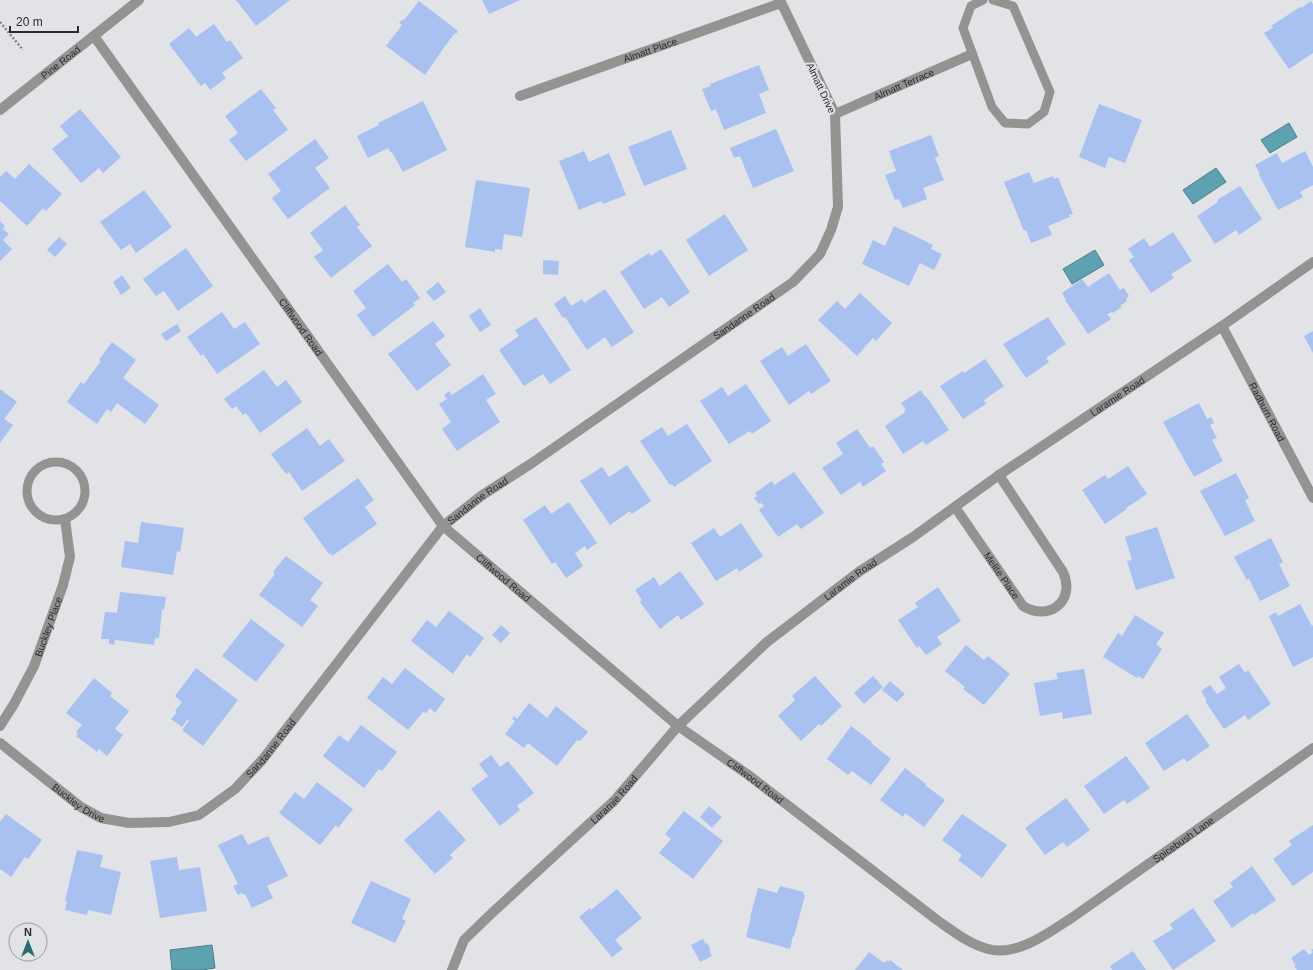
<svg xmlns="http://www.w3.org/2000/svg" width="1313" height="970" font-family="Arial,sans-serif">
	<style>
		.water { fill: #5da2b0; stroke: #4e7e88 }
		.building { fill: #a8c1f0 }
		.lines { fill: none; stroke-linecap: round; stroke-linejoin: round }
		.path { stroke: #808284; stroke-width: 2.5; stroke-dasharray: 2 2; stroke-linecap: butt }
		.service { stroke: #959392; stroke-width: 9 }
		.minor { stroke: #959392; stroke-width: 10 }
		.tertiary { stroke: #959392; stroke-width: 10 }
		.labels { text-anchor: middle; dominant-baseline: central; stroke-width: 4; stroke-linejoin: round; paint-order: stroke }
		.street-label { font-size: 10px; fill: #2a2b2c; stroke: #e1e3e7 }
	</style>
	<rect width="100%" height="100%" fill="#e1e3e7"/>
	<g class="water">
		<path d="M1289,123L1297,137L1270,153L1261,140Z"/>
		<path d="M1216,168L1226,182L1193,204L1183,190Z"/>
		<path d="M1095,250L1104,265L1072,284L1063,269Z"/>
		<path d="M212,945L215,968L202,970H172L170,950Z"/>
	</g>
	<g class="building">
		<path d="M236,0H290L256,26Z"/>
		<path d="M482,0H520L489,14Z"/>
		<path d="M419,1L458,31L456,34L455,33L445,46L425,75L386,46L402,25L399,23L403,19L404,20Z"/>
		<path d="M1311,1L1313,4V53L1289,69L1264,33L1273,28L1271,26L1300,7L1301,8Z"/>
		<path d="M214,24L227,42L230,40L243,58L222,73L226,78L210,90L205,83L201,86L169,44L189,28L196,37Z"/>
		<path d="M759,65L769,90L759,94L766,113L724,130L716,109L711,111L702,89L711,86L710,84Z"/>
		<path d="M261,89L276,108L273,110L288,130L246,161L229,140L238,133L225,116Z"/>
		<path d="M423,101L447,150L403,172L392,152H390L388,148L368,158L357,136L379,125L378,123Z"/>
		<path d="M1099,104L1142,120L1125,163L1109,157L1105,168L1079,157Z"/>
		<path d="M80,109L121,157L103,173L99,168L81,183L52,149L68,136L60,126Z"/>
		<path d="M776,129L794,171L753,188L740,156L734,158L730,148Z"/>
		<path d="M671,130L687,169L644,186L628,147Z"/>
		<path d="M931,135L939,156L935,158L944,180L923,188L927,199L903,208L899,199L895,200L885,175L896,171L889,151Z"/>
		<path d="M315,139L329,158L315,168L330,188L288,219L272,198L281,191L268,174Z"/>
		<path d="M584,151L589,162L609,153L626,195L603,204L601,201L579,210L559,161Z"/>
		<path d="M1305,151L1313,167V185L1300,192L1303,197L1278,210L1259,175L1260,174L1255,165L1277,153L1282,163Z"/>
		<path d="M29,164L62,194L46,211L43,208L27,226L0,201V177L6,171L15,179Z"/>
		<path d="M1029,172L1034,183L1053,176L1054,179L1058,177L1073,214L1069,215L1070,217L1048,226L1052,235L1031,243L1026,230L1024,231L1004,182Z"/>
		<path d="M476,180L530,188L522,237L504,234L502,250L495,249V252L465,247Z"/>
		<path d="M1240,186L1262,219L1239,235L1236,230L1215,244L1197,216L1218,202L1217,200Z"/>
		<path d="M144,190L172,227L136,253L130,244L121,250L100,222Z"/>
		<path d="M345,205L360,225L357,227L372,246L331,278L314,257L323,250L310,233Z"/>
		<path d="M725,214L748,250L709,276L686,240Z"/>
		<path d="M0,221L5,226L3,229L9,234L3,240L12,249L0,261Z"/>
		<path d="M894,226L933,245L931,249L942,254L934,270L920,263L909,286L862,264L873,240L885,246Z"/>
		<path d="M1173,232L1192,261L1171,274L1174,278L1151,293L1129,260L1134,257L1128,249L1144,238L1150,247Z"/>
		<path d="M59,237L67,244L55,257L47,250Z"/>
		<path d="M186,248L213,286L178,311L164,291L156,296L143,279Z"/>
		<path d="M661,249L690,292L669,307L662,297L644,309L620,272L649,253L651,256Z"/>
		<path d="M543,260L559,261L558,275L543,274Z"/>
		<path d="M388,264L402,282L406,279L420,298L413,303L415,305L373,337L357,315L366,308L353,291Z"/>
		<path d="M1109,273L1120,290L1124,288L1129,296L1126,299L1127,301L1120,306L1122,307L1113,313L1112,312L1107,314L1111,319L1088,334L1065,300H1066L1062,293L1082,279L1088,287Z"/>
		<path d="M122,275L131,288L121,295L113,282Z"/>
		<path d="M438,282L446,292L434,301L426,292Z"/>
		<path d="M605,289L634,332L612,347L605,337L587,350L565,317L563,318L554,304L565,296L571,306L582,299L584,303Z"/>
		<path d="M860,293L892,323L876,341L873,338L857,356L818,320L837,301L845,309Z"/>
		<path d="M480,308L491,325L480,332L469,316Z"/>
		<path d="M222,312L234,329L245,322L260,344L217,374L203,354L201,356L187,337Z"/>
		<path d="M536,317L571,370L550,384L543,374L524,386L499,350L519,336L515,330Z"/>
		<path d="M1048,317L1066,344L1046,358L1049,362L1026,378L1003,344Z"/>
		<path d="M433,321L445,336L435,344L451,365L417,391L388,354Z"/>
		<path d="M177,324L181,331L166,341L161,334Z"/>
		<path d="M1313,331V353L1304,336Z"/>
		<path d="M112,342L136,360L123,378L159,405L145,424L117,403L111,412L107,409L97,424L67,402L81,382L84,384L101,361L99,360Z"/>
		<path d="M806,344L831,381L811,394L809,391L789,405L760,361L782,347L788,356Z"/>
		<path d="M985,359L1004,386L984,400L986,404L963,419L940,386L963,371L964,373Z"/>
		<path d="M264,370L277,387L286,380L302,402L260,433L246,413L243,415L236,406L232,409L224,399Z"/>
		<path d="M483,374L496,394L486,400L500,422L457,451L442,429L451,422L439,404L447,399L444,395L449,391L452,395Z"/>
		<path d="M746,384L771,421L752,434L750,431L729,444L700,401L722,387L728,396Z"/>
		<path d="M0,389L17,402L4,419L13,425L0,443Z"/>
		<path d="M921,390L925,397L926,396L949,430L926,445L923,441L903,454L885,426L905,412L904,411L906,410L901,403Z"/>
		<path d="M1199,403L1207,419L1211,417L1214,423L1210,425L1217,438L1212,440L1223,461L1194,477L1163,422Z"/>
		<path d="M687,424L712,461L674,487L672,484L670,485L640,441L662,427L668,436Z"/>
		<path d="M307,428L320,446L329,439L345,461L302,491L289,472L286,474L271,454Z"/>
		<path d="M857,429L870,448L873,446L884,462L881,464L886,471L863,487L860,482L841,495L822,468L843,454L836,443Z"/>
		<path d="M627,465L651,501L632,514L630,511L610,525L580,481L602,467L609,477Z"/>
		<path d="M1128,466L1147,494L1126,508L1127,509L1105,524L1082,490L1105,475L1108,479Z"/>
		<path d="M794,472L824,513L801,529L797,524L778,537L759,510L764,506L761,503L759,504L754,498L757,496L755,493L772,481L774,485Z"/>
		<path d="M1236,473L1249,498L1245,500L1255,521L1225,536L1200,491Z"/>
		<path d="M358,478L374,500L365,507L377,524L332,556L330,553L329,554L303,518Z"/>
		<path d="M569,502L597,543L587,550L585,546L575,553L583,566L566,578L555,562L552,564L523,520L545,505L551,514Z"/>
		<path d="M141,522L184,528L180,552L177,551L173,575L121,567L125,541L138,543Z"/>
		<path d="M741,523L763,556L739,572L737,568L716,581L691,543L714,528L720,537Z"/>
		<path d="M1157,527L1175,578L1136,590L1127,561L1132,560L1125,537Z"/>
		<path d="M1271,538L1283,562L1279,564L1290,586L1260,601L1249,579L1247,580L1234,557Z"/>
		<path d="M286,556L323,583L310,600L318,606L302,627L259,595L275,574L273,572Z"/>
		<path d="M680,571L704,604L681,620L678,615L660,629L640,602L642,600L635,590L654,577L660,586Z"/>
		<path d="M938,587L961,621L937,637L942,644L926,655L919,646L917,648L898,620L918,607L915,603Z"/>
		<path d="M120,592L166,597L164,610L162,609L159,638H155L154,645L115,640L114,645L109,644V639H101L105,612L117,613Z"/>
		<path d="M1300,604L1312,626L1313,625V657L1293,667L1269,616L1276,612L1278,616Z"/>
		<path d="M449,611L484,638L470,657L467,654L453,674L411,641L427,620L436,627Z"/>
		<path d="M1135,615L1164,633L1156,644L1162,649L1143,679L1138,676L1137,678L1103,657L1118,633L1122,636Z"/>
		<path d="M251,619L285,645L256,682L222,656Z"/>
		<path d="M501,625L510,633L501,643L492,635Z"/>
		<path d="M966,645L984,660L988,656L1010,674L984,705L963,689L965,687L945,671Z"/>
		<path d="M1239,664L1245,673L1248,670L1271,704L1248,720L1245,715L1224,729L1205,701H1207L1201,691L1210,685L1217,694L1226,688L1219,677Z"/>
		<path d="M196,668L238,700L203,746L182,730L189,721L187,720L182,727L171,719L177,712L175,711L182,702L175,696Z"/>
		<path d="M405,668L445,699L435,713L430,708L426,713L423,712L408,730L367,698L383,677L392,684Z"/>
		<path d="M1084,669L1092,714L1063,719L1062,712L1040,716L1034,683L1058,679L1056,673Z"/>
		<path d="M815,676L842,706L821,726L819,724L801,741L778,716L795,700L792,696Z"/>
		<path d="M873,676L883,687L864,704L854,693Z"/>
		<path d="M94,678L112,693L110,696L129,711L115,729L123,735L107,756L99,749L97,752L76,736L78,734L76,732L82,725L66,713Z"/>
		<path d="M890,681L905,694L897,702L882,690Z"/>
		<path d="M529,703L547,718L556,706L588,732L580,741L577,740L557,766L528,743L524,748L505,734L515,721L512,719L514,716L517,719Z"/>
		<path d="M1187,714L1210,746L1187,762L1184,758L1164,771L1145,743Z"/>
		<path d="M361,725L397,752L382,771L379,769L364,788L323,756L339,735L348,742Z"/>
		<path d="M851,726L872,742L871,743L891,759L871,785L852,771L848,775L827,759Z"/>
		<path d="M491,755L500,767L508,761L534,793L517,806L520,810L500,826L471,789L488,776L479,764Z"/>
		<path d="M1126,756L1150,788L1127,804L1124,800L1104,814L1084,786Z"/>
		<path d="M905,768L926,784L925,785L945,800L924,827L905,813L903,817L880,800Z"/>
		<path d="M317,782L353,809L338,828L336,825L320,845L279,813L295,792L304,799Z"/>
		<path d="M1066,798L1090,830L1067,847L1063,842L1045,855L1025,828Z"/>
		<path d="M709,806L722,817L712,828L700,817Z"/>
		<path d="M439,810L466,840L450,855L453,858L435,874L404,840Z"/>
		<path d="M684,811L723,841L693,879L659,853L671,839L665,834Z"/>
		<path d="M6,814L42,840L28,859L25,857L11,877L0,869V822Z"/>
		<path d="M962,814L1007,845L982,878L958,860L962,855L942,840Z"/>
		<path d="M1313,825V872L1293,886L1273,859L1292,845L1289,841Z"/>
		<path d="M242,834L248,845L268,836L288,876L267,886L273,898L252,908L245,894L243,895L242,893L238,895L233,886L238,884L218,845Z"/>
		<path d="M77,850L103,855L100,867L121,872L111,915L88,910L87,915L65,910L67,901H65Z"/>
		<path d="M177,857L179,870L200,867L207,911L160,918L150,861Z"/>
		<path d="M1252,866L1276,900L1254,915L1253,913L1232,928L1213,901L1233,887L1230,883Z"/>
		<path d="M371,881L411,899L402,919L406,921L395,943L351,923Z"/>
		<path d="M780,886L804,892L803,894L805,895L794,937L793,936L790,949L746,937L751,917H750L758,888L777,893Z"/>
		<path d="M617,889L642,918L615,940L623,949L612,957L579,917L590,908L591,910Z"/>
		<path d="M1193,908L1216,941L1173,970L1153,941L1173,929L1170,924Z"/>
		<path d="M703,939L706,944L707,943L711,951H709L712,956L700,962L691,945Z"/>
		<path d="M1304,949L1309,955L1313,952L1311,950L1313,949V970H1297L1294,966L1296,965L1291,958Z"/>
		<path d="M1133,951L1146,970H1112L1110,966Z"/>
		<path d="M869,952L884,963L887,960L888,962L890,960L903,970H855Z"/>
	</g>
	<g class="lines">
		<path class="path" d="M0,22L23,50"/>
		<g class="service">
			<path d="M983,0L971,6L963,28L992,107L1005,123L1028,124L1044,112L1050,92L1013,6L993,0"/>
			<circle cx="56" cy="491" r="29"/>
		</g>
		<g class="minor">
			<path id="s1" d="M94,36L443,526L678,726L747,774L937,920C953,931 969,944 988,949C1017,957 1050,932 1073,917L1313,748"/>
			<path id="s2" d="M520,96L781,3"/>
			<path id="s3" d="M835,114L972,54"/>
			<path id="s4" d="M1222,326L1313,498"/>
			<path id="s5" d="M955,507L1023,606C1049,622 1076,601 1063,572L999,475"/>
			<path id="s6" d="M0,726L14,704L34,666L63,585L70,557L65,519"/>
			<path id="s7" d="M0,743L81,807L101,818L129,823L169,822L199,815L235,789L263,759L443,526L481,496L532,463L793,282L820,254L831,230L838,207L835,114L780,0"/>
			<path id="s8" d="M452,970L464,940L492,913L614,801L678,726L767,642L860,571L913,537L999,475L1222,326L1313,262"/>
		</g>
		<path class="tertiary" id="s9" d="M0,110L139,0"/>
	</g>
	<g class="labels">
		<g class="street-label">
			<text stroke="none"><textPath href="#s2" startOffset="138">Almatt Place</textPath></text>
			<text stroke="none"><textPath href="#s9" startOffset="77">Pine Road</textPath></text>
			<text stroke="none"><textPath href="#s3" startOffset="75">Almatt Terrace</textPath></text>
			<text transform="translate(821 88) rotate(65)">Almatt Drive</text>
			<text stroke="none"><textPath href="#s7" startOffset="972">Sandanne Road</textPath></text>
			<text stroke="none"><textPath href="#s1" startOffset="357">Cliffwood Road</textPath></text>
			<text stroke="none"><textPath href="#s8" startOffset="886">Laramie Road</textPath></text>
			<text stroke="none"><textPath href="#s4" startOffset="97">Radburn Road</textPath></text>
			<text stroke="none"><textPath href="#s7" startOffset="648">Sandanne Road</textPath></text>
			<text stroke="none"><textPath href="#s5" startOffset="83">Melite Place</textPath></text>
			<text stroke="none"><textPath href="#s1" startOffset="681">Cliffwood Road</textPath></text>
			<text stroke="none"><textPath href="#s8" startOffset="562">Laramie Road</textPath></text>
			<text stroke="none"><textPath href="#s6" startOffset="111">Buckley Place</textPath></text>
			<text stroke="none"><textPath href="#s7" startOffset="324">Sandanne Road</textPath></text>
			<text stroke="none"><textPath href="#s1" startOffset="1005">Cliffwood Road</textPath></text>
			<text stroke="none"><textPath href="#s8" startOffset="238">Laramie Road</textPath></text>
			<text stroke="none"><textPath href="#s7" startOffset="99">Buckley Drive</textPath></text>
			<text stroke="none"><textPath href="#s1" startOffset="1521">Spicebush Lane</textPath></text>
		</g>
	</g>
	<g transform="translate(28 942)"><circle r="19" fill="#e1e3e7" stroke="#98999c"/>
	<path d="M0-3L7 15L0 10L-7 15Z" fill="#216d70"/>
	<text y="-6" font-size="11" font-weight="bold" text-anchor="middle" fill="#2a2b2c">N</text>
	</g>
	<path d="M10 26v6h68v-6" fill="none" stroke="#2a2b2c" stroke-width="2"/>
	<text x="16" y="26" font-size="12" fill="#2a2b2c" stroke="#e1e3e7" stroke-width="3" paint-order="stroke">20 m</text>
</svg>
